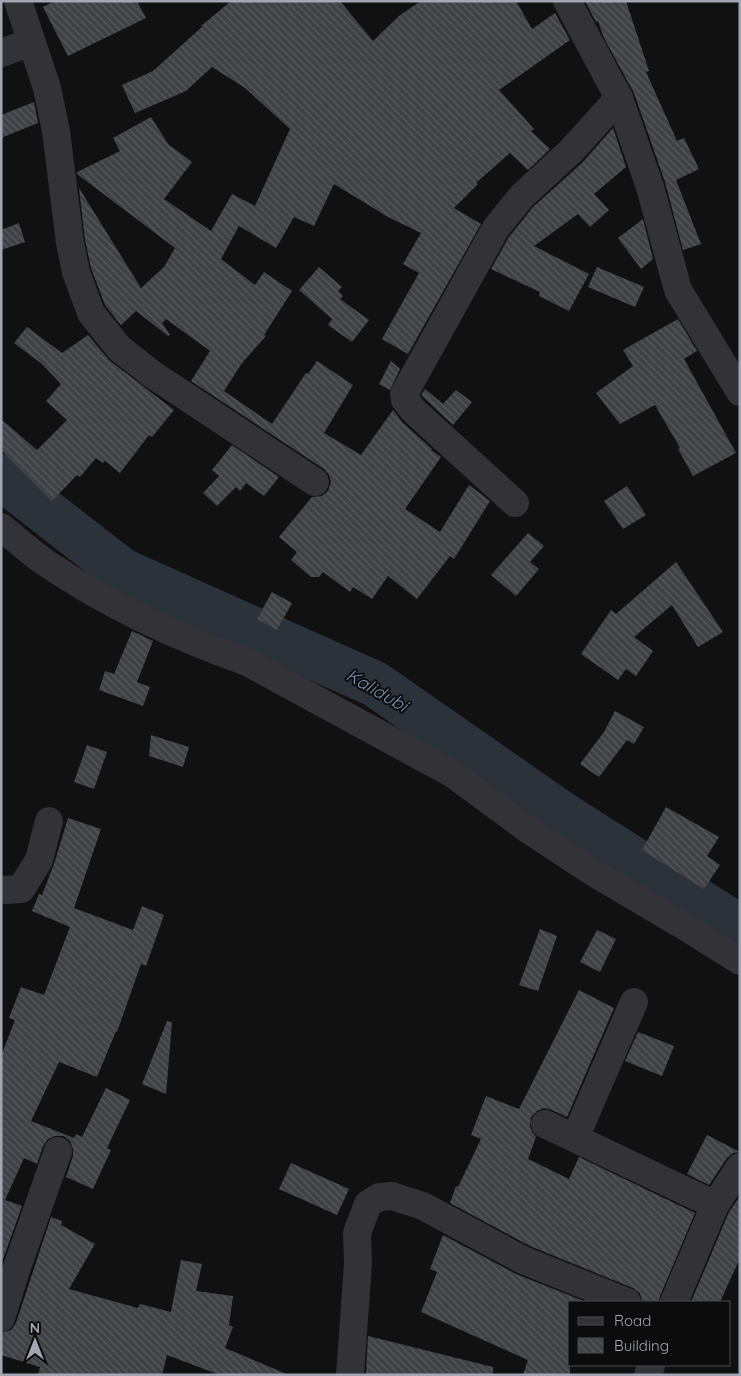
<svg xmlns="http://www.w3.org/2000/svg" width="741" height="1376" font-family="Quicksand,sans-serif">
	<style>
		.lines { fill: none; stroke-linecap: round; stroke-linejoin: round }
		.river { stroke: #2b323a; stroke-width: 46 }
		.building { fill: url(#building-back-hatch) }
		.minor { stroke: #323237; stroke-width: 28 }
		.labels { text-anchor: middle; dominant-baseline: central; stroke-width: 4; stroke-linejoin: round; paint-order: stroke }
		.water-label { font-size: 18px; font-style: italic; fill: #7990ae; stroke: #0c0c0d }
	</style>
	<defs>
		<pattern id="building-back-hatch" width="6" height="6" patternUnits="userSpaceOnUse" patternTransform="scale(1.25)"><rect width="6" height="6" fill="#404145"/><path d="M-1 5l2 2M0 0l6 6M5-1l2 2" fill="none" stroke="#58595d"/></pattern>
	</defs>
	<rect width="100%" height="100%" fill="#111112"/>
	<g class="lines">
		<path class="river" d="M1,477L122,571L375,684L563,815L740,928"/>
	</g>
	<g class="building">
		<path d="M55,1H137L146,18L68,56L43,7Z"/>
		<path d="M231,1H340L373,41L399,16L421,1H516L532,29L555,13L570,40L499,90L534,129L531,131L550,149L528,170L510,153L476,183L478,184L454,208L481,224L408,354L382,339L419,273L403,264L421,233L388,217L334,184L314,226L294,217L276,248L239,226L221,259L255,285L264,272L292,291L264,335L266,336L242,363L224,391L272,424L306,373L308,374L317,361L353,385L324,433L361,455L393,410L403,423L432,449L431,450L441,457L405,509L440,532L469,485L490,501L454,559L450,556L417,599L388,576L372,599L353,587L350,592L323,572L319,577H311L291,560L297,552L279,537L312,497L322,496L328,491L331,482L329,475L324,469L191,381L210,351L166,319L162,323L170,335L168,336L136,311L121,325L105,305L91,268L85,240L79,188L141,288L164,267L175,248L77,174V172L120,151L113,138L151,117L168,144L192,162L164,199L211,231L232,194L255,206L290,129L245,88L212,67L186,91L135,113L122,85L153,71L202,27L201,26Z"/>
		<path d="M585,1H626L649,71L646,72L677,141L684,138L699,169L676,180L701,244L683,250L665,182L634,93L604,38L598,21L596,22Z"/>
		<path d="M34,102L38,123L1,138V115Z"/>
		<path d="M613,128L626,167L594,194L609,210L590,227L578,214L534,246L589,274L569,311L539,296L540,292L491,269L509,237L533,207L582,163Z"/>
		<path d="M643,219L653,259L641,269L618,238Z"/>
		<path d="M19,223L25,242L1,250V230Z"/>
		<path d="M319,267L342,287L338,291L343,296L340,299L369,320L352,342L328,325L332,319L299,290Z"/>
		<path d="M597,267L644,287L635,307L588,287Z"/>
		<path d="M678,319L697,351L684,359L736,453L693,476L678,449L680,448L655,405L620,424L596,393L633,366L623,350Z"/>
		<path d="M27,327L62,353L88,335L109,360L174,410L152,437L149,435L120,473L105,461L103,463L96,458L80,477L77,475L52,501L1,450V419L37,450L67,420L46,401L61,384L42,364L14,343Z"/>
		<path d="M391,361L400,369L390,390L379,384Z"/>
		<path d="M425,389L443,404L456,390L472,402L453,425L421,395Z"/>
		<path d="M232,445L279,477L264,496L246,483L240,491L236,487L217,506L203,493L219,476L212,470Z"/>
		<path d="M627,486L646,515L623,529L604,501Z"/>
		<path d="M528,533L544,546L530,562L539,569L516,596L491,575Z"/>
		<path d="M676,562L723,632L698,647L672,605L634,637L653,651L636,676L626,669L618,680L581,654L611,610L616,614Z"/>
		<path d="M272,592L292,603L277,630L257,619Z"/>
		<path d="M132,631L153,641L137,682L150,687L143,706L99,690L105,671L114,674Z"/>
		<path d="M615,711L644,727L634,744L627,740L599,777L580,764L604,732Z"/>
		<path d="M151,735L189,747L183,767L149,756Z"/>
		<path d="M87,745L107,752L94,789L74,782Z"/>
		<path d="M666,807L719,837L707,856L720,865L704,889L642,850Z"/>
		<path d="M68,818L101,829L74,908L133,930L142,906L164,915L146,966L141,964L117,1032L116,1031L97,1077L59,1062L31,1121L74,1138L76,1134L82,1137L106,1088L130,1100L107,1148L111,1150L93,1189L66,1177L73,1156V1149L70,1141L64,1136H55L48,1139L43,1146L37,1164L24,1158L5,1200L22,1206L1,1265V1056L15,1020L9,1018L21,987L44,995L70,927L32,911L39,894L42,895L54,864Z"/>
		<path d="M540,929L557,936L538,991L519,985Z"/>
		<path d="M597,930L616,939L600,972L580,962Z"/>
		<path d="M579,990L614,1008L567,1117L552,1110L544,1108L537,1111L531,1117L530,1126L532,1132L536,1137L528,1159L569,1179L579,1157L695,1213L660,1296L659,1302H642L640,1293L633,1288L530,1246L450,1203L456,1186L458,1187L481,1139L471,1135L486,1096L519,1109Z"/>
		<path d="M167,1021L172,1022L166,1094L142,1084Z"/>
		<path d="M638,1032L674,1046L662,1076L625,1061Z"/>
		<path d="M707,1135L740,1152L733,1153L727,1158L709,1185L687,1174Z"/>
		<path d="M291,1163L349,1189L337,1215L279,1189Z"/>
		<path d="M740,1196V1258L720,1302H691L729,1212Z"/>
		<path d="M51,1217L62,1221L61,1225L95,1244L69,1289L138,1308L140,1304L171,1312L181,1260L202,1264L196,1291L233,1296L229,1325L233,1327L225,1348L289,1375H220L167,1355L162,1375H38L40,1367L1,1355V1333L11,1330L16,1323Z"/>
		<path d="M443,1235L516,1274L586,1302H570V1375H523L528,1360L421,1312L437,1272L430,1269Z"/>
		<path d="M368,1336L493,1367V1375L366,1374Z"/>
	</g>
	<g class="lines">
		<g class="minor">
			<path d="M18,1L47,88L56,131L70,243L76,272L91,313L119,348L152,374L315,482"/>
			<path d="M567,1L619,98L650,187L678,290L740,392"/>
			<path d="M1,53L31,42"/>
			<path d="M515,503L414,411L405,400L404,394L496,228L522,196L571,151L619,98"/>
			<path d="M1,527C16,539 30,552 46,563C108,605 176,637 247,662L453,774L526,828L596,874L684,926L740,961"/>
			<path d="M1,889L5,890L21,889L39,860L49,821"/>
			<path d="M545,1124L715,1205"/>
			<path d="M575,1138L634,1002"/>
			<path d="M674,1302L715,1205L740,1167"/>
			<path d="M1,1318L17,1267L58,1151"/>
			<path d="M350,1375L358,1264L357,1233L368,1204L379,1197L392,1196L423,1206L523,1260L627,1302"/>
			<path d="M648,1375L651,1365"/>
		</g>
	</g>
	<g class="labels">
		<g class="water-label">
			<text transform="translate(377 690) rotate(30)">Kalidubi</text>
		</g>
	</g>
	<rect width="741" height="1376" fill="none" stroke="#a2a6b3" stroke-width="5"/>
	<rect x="568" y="1301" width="162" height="65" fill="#0c0c0d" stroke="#484a4f"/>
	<rect x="578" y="1317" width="25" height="8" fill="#323237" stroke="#484a4f"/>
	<text x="614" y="1326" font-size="15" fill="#a2a6b3">Road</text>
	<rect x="578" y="1338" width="25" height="15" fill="url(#building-back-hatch)" stroke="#484a4f"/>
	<text x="614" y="1351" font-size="15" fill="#a2a6b3">Building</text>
	<g transform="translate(35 1341)" stroke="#0c0c0d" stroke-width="4" paint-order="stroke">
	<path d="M0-4L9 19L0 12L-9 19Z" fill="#a2a6b3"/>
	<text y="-8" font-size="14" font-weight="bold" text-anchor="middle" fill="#a2a6b3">N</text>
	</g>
</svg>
